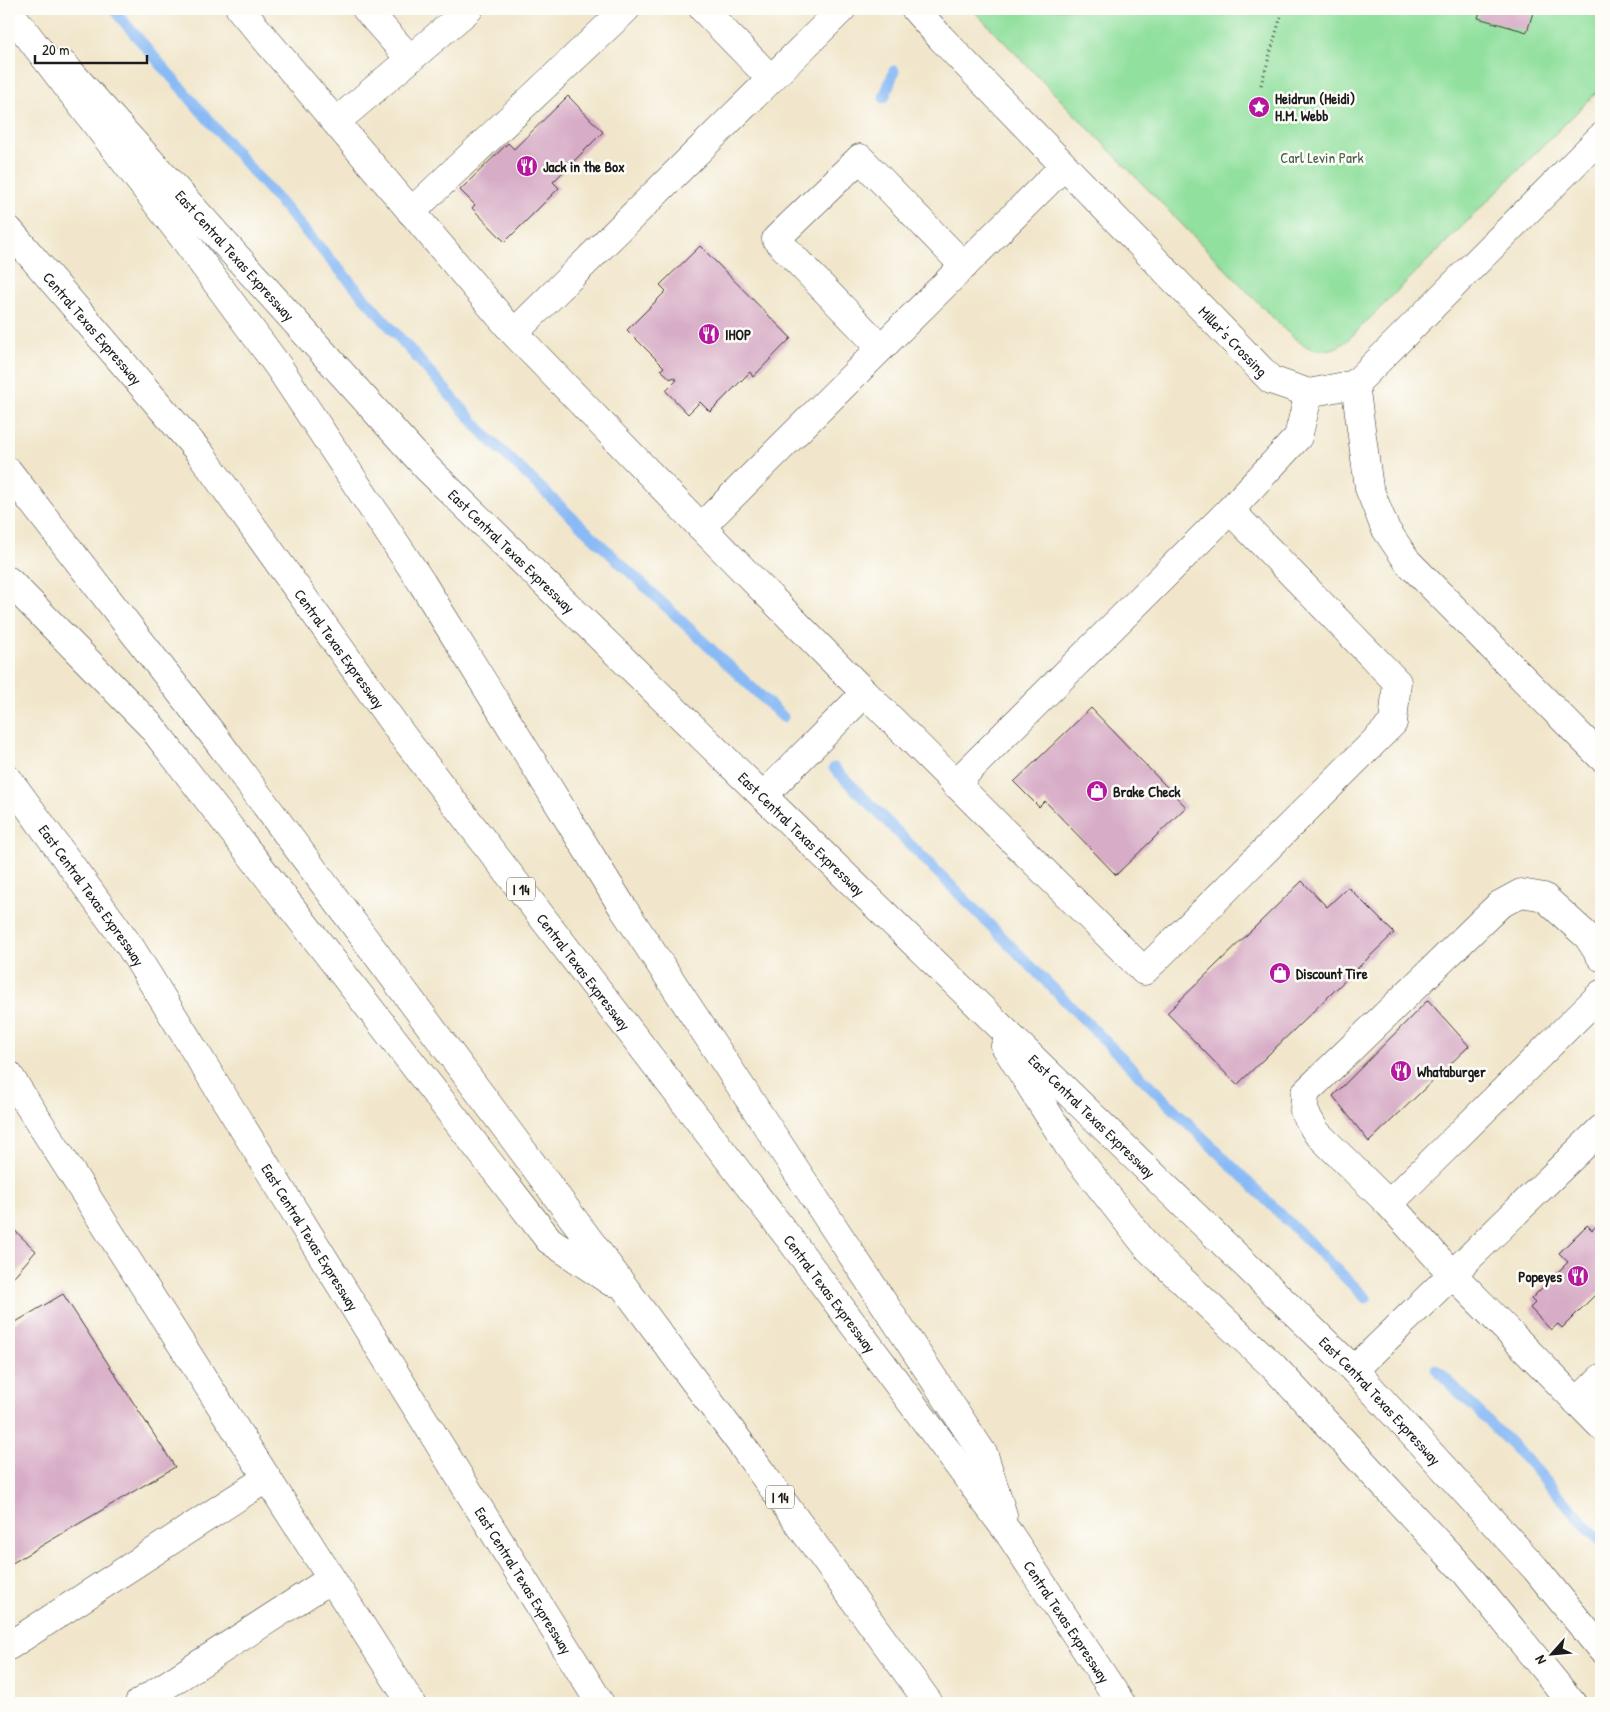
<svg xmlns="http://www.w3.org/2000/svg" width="1610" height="1712" font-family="'Patrick Hand',sans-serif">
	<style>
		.green { fill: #91e09e; stroke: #567e5d }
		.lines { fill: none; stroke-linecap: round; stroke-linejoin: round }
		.stream { stroke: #89baf5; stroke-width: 11 }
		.building { fill: #d7acc6 }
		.minor-casing { stroke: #3c3a36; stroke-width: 29 }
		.major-casing { stroke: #3c3a36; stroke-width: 29 }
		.highway-casing { stroke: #3c3a36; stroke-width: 29 }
		.path { stroke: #3c3a36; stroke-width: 3; stroke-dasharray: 1 4; stroke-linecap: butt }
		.minor { stroke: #fff; stroke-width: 28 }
		.major { stroke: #fff; stroke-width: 28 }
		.highway { stroke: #fff; stroke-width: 28 }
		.labels { text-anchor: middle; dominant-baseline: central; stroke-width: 5; stroke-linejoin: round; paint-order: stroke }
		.shield { fill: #fdfcf7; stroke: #605f5e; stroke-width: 1 }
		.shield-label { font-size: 14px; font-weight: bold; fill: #1c1c1c }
		.poi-label { font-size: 15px; font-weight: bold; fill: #1c1c1c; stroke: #fdfcf7; text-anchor: start }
		.park-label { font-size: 15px; fill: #45614a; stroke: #fdfcf7 }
		.street-label { font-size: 15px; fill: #1c1c1c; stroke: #fdfcf7 }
	</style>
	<rect width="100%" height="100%" fill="#fdfcf7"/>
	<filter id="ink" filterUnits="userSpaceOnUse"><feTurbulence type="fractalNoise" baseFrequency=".02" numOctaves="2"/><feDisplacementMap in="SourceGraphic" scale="10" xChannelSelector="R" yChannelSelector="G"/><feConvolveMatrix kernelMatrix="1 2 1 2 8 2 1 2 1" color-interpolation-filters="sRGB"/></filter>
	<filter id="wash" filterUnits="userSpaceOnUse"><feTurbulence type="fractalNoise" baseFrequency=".0096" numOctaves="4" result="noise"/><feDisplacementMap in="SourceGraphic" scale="20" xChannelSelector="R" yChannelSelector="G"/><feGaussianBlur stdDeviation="1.12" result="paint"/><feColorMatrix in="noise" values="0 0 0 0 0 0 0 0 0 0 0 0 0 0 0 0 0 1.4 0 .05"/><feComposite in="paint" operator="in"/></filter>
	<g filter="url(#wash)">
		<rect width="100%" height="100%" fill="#f1e6cb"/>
		<path class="green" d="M972,9H1601V88L1356,332C1351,337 1344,344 1337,347C1314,357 1300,343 1284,329Z"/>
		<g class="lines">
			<g class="stream">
				<path d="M113,9L255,174L487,437L783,717"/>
				<path d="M884,98L894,71"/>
				<path d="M834,768L1135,1071L1366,1298"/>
				<path d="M1436,1369L1526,1459L1601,1542"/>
			</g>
		</g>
		<g id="blocks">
			<g class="building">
				<path d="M1481,9H1534L1527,32L1478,18Z"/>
				<path d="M568,96L603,132L553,182L559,188L505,242L472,208L475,205L460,190L508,143L514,149Z"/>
				<path d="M700,246L791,338L753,377L750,372L710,412L700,402L688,414L666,391L677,380L673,377L671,379L661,370L664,367L627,330L666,291L660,285Z"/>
				<path d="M1091,708L1186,807L1116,875L1045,801L1039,807L1014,782Z"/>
				<path d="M1302,881L1327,907L1348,887L1394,933L1237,1085L1167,1013Z"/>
				<path d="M1428,1000L1469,1046L1369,1142L1333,1096Z"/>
				<path d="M1601,1222V1289L1562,1328L1558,1324L1551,1330L1530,1308L1535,1303L1531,1299L1568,1262L1559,1253L1587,1225L1592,1230Z"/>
				<path d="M9,1225L36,1251L9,1282Z"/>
				<path d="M63,1294L175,1467L9,1565V1326Z"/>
			</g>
		</g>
	</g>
	<g filter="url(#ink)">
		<use href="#blocks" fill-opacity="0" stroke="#3c3a36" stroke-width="1"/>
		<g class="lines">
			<g class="minor-casing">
				<g id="minor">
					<path d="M240,9L514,333L701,527L865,693"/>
					<path d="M366,9L410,59"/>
					<path d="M703,9L771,79"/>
					<path id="s1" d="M915,9L940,37L1271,380L1309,393L1355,384L1601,137"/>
					<path d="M337,121L469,9"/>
					<path d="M411,212L626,9"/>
					<path d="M514,333L842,9"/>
					<path d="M881,348L776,239L860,158L964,266"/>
					<path d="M1355,384L1369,488L1385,528L1408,562L1601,757"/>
					<path d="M701,527L1064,166"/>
					<path d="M955,784L1230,510L1298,437L1309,393"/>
					<path d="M763,796L865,693L1144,971L1393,723L1397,682L1230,510"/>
					<path d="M1601,957L1588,937L1544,897L1521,893L1499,905L1305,1093L1304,1111L1316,1132L1389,1204L1452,1274L1601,1426"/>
					<path d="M9,1075L411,1703"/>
					<path d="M1389,1204L1601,994"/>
					<path d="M1354,1370L1601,1129"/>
					<path d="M1577,1402L1601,1378"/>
					<path d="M9,1646L267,1478"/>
					<path d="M139,1703L331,1579"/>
				</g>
			</g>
			<g class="major-casing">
				<g id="major">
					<path id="s2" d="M64,65L426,467L763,796L1354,1370L1535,1568L1601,1649"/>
					<path id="s3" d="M9,780L131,948L600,1703"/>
					<path d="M1005,1046L1069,1147L1149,1249L1274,1367L1368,1468L1465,1572L1572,1703"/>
				</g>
			</g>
			<g class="highway-casing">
				<g id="highway">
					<path d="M9,11L185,240L278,366L422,583L623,908L984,1455L1003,1515"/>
					<path id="s4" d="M9,230L200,453L402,735L789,1238L1010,1535L1121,1703"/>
					<path d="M9,472L214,736L738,1440L929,1703"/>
					<path d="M9,581L151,726L549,1240L611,1282"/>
				</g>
			</g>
			<path class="path" d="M1261,85L1283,9"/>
			<use href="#minor" class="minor"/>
			<use href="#major" class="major"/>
			<use href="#highway" class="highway"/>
		</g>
	</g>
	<defs>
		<g id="sight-disc" transform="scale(1.125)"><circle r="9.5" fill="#b5179e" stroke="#fdfcf7"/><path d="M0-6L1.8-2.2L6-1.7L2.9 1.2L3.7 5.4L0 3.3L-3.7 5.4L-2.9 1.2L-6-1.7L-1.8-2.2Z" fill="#fff"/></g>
		<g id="restaurant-disc" transform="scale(1.125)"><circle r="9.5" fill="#b5179e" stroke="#fdfcf7"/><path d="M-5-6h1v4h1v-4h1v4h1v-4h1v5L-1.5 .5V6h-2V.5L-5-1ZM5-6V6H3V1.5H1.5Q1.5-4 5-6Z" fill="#fff"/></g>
		<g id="shop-disc" transform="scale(1.125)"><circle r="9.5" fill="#b5179e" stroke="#fdfcf7"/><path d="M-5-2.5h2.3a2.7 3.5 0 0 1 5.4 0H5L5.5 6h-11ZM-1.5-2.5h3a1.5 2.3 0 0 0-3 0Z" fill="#fff"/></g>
	</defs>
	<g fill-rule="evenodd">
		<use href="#sight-disc" x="1259" y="107"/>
		<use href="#restaurant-disc" x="527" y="166"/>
		<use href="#restaurant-disc" x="709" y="334"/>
		<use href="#shop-disc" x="1097" y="791"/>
		<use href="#shop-disc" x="1280" y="973"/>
		<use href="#restaurant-disc" x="1401" y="1071"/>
		<use href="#restaurant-disc" x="1578" y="1276"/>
	</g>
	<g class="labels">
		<g class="shield">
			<rect x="507" y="877.5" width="28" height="23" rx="4"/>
			<rect x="766" y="1485.5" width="28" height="23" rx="4"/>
		</g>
		<g class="shield-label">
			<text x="521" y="889">I 14</text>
			<text x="780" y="1497">I 14</text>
		</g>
		<g class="poi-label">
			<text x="1275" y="98">Heidrun (Heidi)<tspan x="1275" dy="17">H.M. Webb</tspan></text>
			<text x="543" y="166">Jack in the Box</text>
			<text x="725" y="334">IHOP</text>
			<text x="1113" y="791">Brake Check</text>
			<text x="1296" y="973">Discount Tire</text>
			<text x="1417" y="1071">Whataburger</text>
			<text x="1562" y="1276" text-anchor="end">Popeyes</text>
		</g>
		<g class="park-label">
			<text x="1322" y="157">Carl Levin Park</text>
		</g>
		<g class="street-label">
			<text stroke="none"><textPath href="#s2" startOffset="256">East Central Texas Expressway</textPath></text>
			<text stroke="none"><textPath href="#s4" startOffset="129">Central Texas Expressway</textPath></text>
			<text stroke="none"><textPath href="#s1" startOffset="460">Miller's Crossing</textPath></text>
			<text stroke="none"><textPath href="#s2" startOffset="661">East Central Texas Expressway</textPath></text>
			<text stroke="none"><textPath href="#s4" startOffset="534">Central Texas Expressway</textPath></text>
			<text stroke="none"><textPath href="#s2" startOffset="1066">East Central Texas Expressway</textPath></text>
			<text stroke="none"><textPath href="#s3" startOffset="142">East Central Texas Expressway</textPath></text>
			<text stroke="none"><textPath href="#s4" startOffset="939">Central Texas Expressway</textPath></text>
			<text stroke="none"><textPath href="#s2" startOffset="1471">East Central Texas Expressway</textPath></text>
			<text stroke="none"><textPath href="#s3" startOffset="548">East Central Texas Expressway</textPath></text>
			<text stroke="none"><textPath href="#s4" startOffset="1344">Central Texas Expressway</textPath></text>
			<text stroke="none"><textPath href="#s2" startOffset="1876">East Central Texas Expressway</textPath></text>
			<text stroke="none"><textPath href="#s3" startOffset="952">East Central Texas Expressway</textPath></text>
			<text stroke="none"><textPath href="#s4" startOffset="1749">Central Texas Expressway</textPath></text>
		</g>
	</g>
	<rect width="1610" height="1712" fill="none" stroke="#fdfcf7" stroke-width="30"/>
	<g transform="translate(1552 1654) rotate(243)" stroke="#fdfcf7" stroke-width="4" paint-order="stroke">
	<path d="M0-4L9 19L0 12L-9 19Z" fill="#1c1c1c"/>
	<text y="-8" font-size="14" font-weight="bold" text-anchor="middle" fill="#1c1c1c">N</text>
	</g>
	<path d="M35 55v8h112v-8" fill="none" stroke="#1c1c1c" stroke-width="2.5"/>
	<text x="42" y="55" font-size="15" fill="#1c1c1c" stroke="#fdfcf7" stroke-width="4" paint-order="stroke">20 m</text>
</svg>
